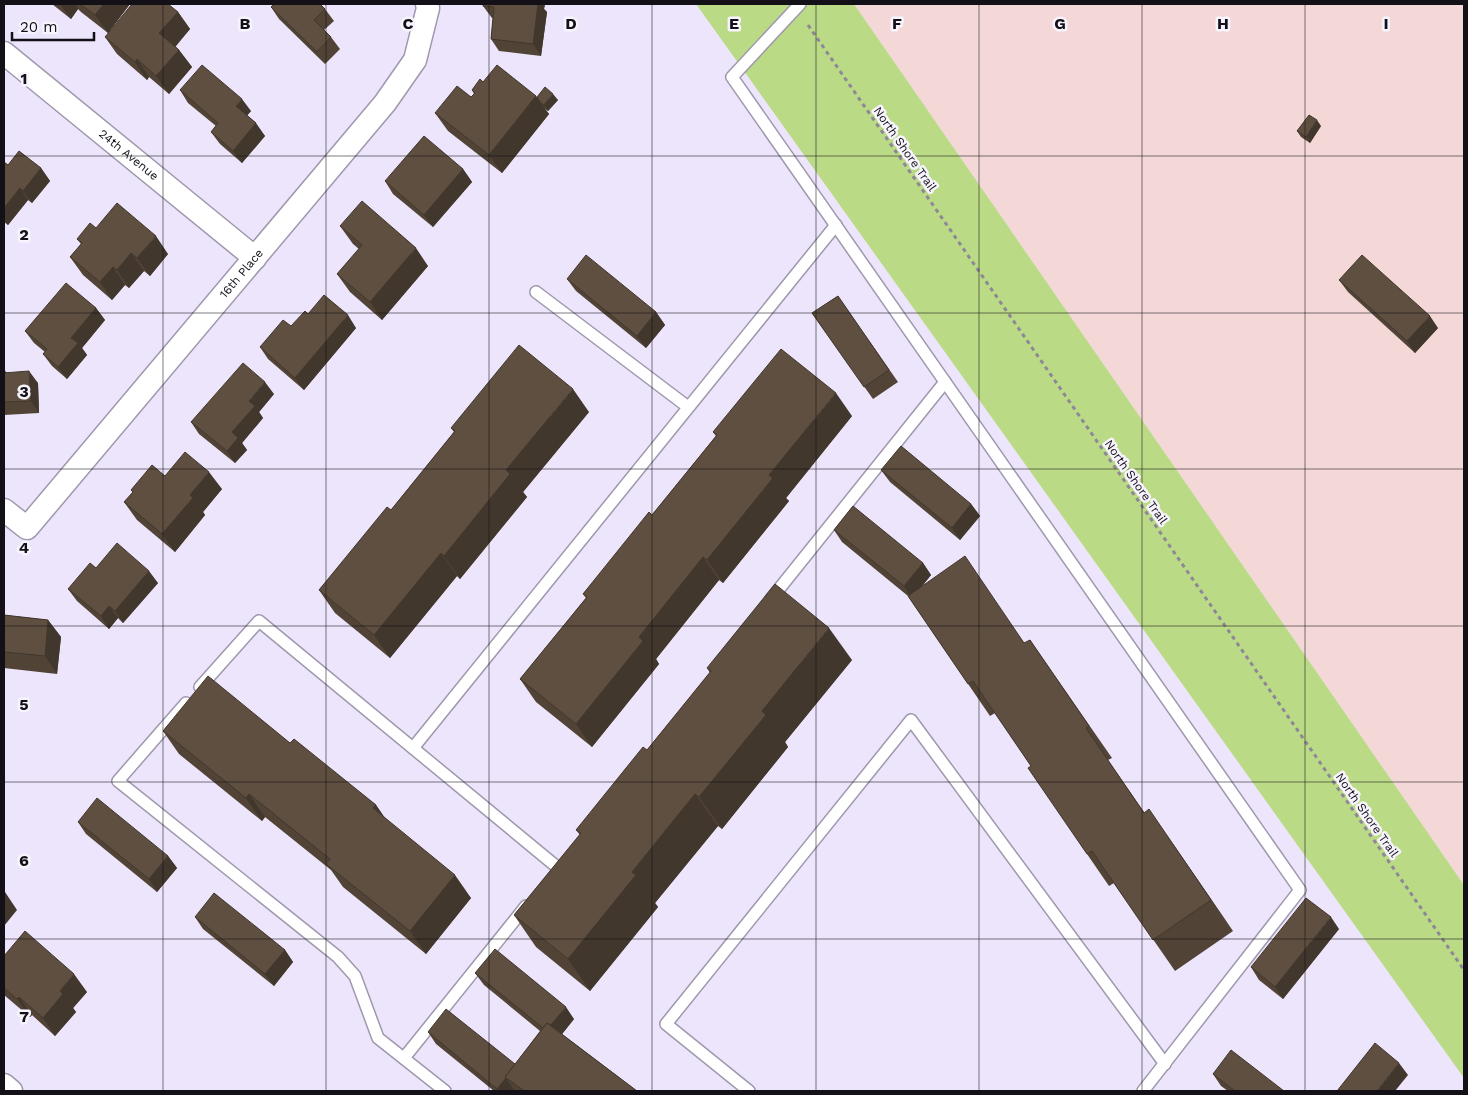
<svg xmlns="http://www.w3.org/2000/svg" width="1468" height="1095" font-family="'Work Sans',sans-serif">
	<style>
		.commercial { fill: #f3d8d7 }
		.green { fill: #bbda85 }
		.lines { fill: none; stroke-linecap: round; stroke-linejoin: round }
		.lane-casing { stroke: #9f98ad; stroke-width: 14 }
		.street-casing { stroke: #9f98ad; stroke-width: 25 }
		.path { stroke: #8d8797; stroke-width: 3; stroke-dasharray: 4 4; stroke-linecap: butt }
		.lane { stroke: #fff; stroke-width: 11 }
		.street { stroke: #fff; stroke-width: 22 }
		.wall { fill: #514437 }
		.shaded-wall { fill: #42372d }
		.building { fill: #5e4f40; stroke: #42372d }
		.grid { fill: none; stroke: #131018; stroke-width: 1; stroke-opacity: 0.55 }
		.labels { text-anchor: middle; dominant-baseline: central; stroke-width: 5; stroke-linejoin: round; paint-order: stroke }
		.street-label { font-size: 12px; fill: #131018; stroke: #f7f4fd }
		.grid-label { font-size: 16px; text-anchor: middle; font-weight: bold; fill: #131018; stroke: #f7f4fd; stroke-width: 5; stroke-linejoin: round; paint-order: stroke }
	</style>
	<rect width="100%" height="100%" fill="#ece5fb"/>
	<path class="commercial" d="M854,4H1464V885Z"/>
	<path class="green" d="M696,4H854L1464,885V1078Z"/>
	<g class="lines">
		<g class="lane-casing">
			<g id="lane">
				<path d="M800,4L732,77L1300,890L1143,1091"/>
				<path d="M536,292L688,407"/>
				<path d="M771,599L945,382"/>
				<path d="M200,687L259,621L557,867"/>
				<path d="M186,703L118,781L338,957L355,976L378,1038L445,1091"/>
				<path d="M413,748L836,225"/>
				<path d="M404,1058L526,906"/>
				<path d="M749,1091L666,1024L911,720L1165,1064"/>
			</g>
		</g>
		<g class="street-casing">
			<g id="street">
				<path id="s1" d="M4,53L255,258"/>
				<path id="s2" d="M4,510L27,528L385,103L415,60L428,8L427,4"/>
				<path d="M4,1085L11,1091"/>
			</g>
		</g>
		<path class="path" d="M808,25L1464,970"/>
		<use href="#lane" class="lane"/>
		<use href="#street" class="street"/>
	</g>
	<g class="wall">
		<path d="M52,4H130L108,33L81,12L78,9L71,19Z"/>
		<path d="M483,4H545L544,9L547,12L541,56L499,51L491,39L493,18H492L483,6Z"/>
		<path d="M271,7L325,9L334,21L324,30L331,37L340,49L325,64L279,19Z"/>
		<path d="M178,12L190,29L175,46L179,50L192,67L169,94L149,77L147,80L117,54L105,37Z"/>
		<path d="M483,82L537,97L558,100L548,111L544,108L549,114L502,173L448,131L435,113L471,97L474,94L472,90Z"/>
		<path d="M180,90L251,111L247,115L265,136L242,163L220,144L211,132L216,126L188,103Z"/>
		<path d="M1321,126L1310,143L1301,137L1297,131Z"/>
		<path d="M4,162L8,165L41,168L50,181L32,203L28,200L8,225L4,222Z"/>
		<path d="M463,169L472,182L433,227L393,194L385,181Z"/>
		<path d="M340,226L428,266L382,320L350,292L337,274L359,249L353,244Z"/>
		<path d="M96,228L168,254L150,276L144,271L129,288L125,285L112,300L83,275L70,257L81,244L77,239Z"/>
		<path d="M567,279L656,312L665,325L646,348L576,291Z"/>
		<path d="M1339,280L1438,328L1415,353L1348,292Z"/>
		<path d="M838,296L898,382L873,399L812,313Z"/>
		<path d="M96,308L105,320L82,348L87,355L67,379L52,366L43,354L45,352L34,343L25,331Z"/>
		<path d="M308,314L356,328L304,390L268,359L260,347L291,326Z"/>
		<path d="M4,369L6,372L38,383L39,413L4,415Z"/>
		<path d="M274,394L259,412L263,418L242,443L247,450L235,463L199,434L191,422Z"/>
		<path d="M589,412L523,492L527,497L460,579L457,576L390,658L335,613L319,590L391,510L454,432L451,428Z"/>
		<path d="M852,416L786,498L789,501L723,583L719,580L656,659L659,664L592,747L536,702L520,679L586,598L583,594L652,515L716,436L713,432Z"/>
		<path d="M881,470L971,504L980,516L960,540L890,482Z"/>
		<path d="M165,476L222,489L203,512L205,515L175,552L137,520L124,502L133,492L131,490Z"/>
		<path d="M834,530L923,563L931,575L922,586L1025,643L1030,640L1112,758L1108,760L1144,812L1171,841L1233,931L1175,971L1114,883L1109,886L1087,854L1031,766L995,713L990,716L908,596L842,542Z"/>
		<path d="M96,568L158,583L123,623L118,618L109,629L77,601L68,589Z"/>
		<path d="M4,615L48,620L61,637L57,674L4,668Z"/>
		<path d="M852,660L785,742L788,747L722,829L718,826L655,903L658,907L590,991L536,947L514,915L580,835L576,830L647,750L710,673L707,668Z"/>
		<path d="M163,731L290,743L376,805L384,817L471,898L426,954L343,887L331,870L265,817L262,821L179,754Z"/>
		<path d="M78,822L168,856L177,868L157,892L86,834Z"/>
		<path d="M195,917L285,950L293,962L274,986L203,929Z"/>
		<path d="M1339,929L1283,999L1259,980L1251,967Z"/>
		<path d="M4,956L87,992L73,1008L76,1012L55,1036L32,1015L30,1017L4,995Z"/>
		<path d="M475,973L574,1019L562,1034L637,1091H515L514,1090V1091H494L436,1044L428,1032L515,1064L540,1031L484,985Z"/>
		<path d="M1213,1074L1284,1091H1228L1221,1086Z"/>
	</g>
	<g class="shaded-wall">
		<path d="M60,4H75L78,9L71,19Z"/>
		<path d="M104,4H130L108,33L95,15Z"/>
		<path d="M538,4H545L544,9L547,12L541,56L533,44Z"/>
		<path d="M178,12L190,29L172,51L159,33Z"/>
		<path d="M179,50L192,67L169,94L156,76Z"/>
		<path d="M137,59L149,77L147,80L135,62Z"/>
		<path d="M553,94L558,100L548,111L544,105Z"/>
		<path d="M536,96L549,114L502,173L489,155Z"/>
		<path d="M242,99L251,111L245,118L236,106Z"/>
		<path d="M1317,120L1321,126L1310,143L1306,137Z"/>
		<path d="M256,123L265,136L242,163L233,151Z"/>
		<path d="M41,168L50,181L32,203L23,191Z"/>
		<path d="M463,169L472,182L433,227L424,215Z"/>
		<path d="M20,188L28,200L8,225L4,219V208Z"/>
		<path d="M156,236L168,254L150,276L137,258Z"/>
		<path d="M416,248L428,266L382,320L370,302Z"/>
		<path d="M131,253L144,271L129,288L117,270Z"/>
		<path d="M113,267L125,285L112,300L100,282Z"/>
		<path d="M96,308L105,320L82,348L87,355L67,379L58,367L71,338Z"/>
		<path d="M656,312L665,325L646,348L637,336Z"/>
		<path d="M348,315L356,328L304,390L295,378Z"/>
		<path d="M1430,316L1438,328L1415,353L1407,341Z"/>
		<path d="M29,371L38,383L39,413L31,401Z"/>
		<path d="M265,382L274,394L259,412L263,418L242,443L247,450L235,463L227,451L232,432L249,401Z"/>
		<path d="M573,389L589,412L523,492L527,497L460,579L444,556L506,470Z"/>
		<path d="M836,393L852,416L786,498L789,501L723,583L707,560L769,475Z"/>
		<path d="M209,472L222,489L203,512L205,515L175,552L162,534L190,495Z"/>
		<path d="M971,504L980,516L960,540L952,528Z"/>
		<path d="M441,553L457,576L390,658L374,635Z"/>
		<path d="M703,557L719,580L656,659L659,664L592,747L576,724L639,637Z"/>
		<path d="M923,563L931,575L912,599L904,586Z"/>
		<path d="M149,571L158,583L123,623L115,611Z"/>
		<path d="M109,606L118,618L109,629L101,616Z"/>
		<path d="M48,620L61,637L57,674L45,656Z"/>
		<path d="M829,628L852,660L785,742L788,747L722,829L699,797L762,711Z"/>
		<path d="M249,794L265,817L262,821L246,798Z"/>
		<path d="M695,794L718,826L655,903L658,907L590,991L568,959L632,872Z"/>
		<path d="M376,805L392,828L373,808Z"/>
		<path d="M1149,809L1171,841L1233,931L1211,900Z"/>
		<path d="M168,856L177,868L157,892L149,879Z"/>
		<path d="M455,875L471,898L426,954L410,931Z"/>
		<path d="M5,892L17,910L4,926V893Z"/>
		<path d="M1331,917L1339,929L1283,999L1275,987Z"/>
		<path d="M285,950L293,962L274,986L265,974Z"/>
		<path d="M74,974L87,992L73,1008L76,1012L55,1036L43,1018L60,991Z"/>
		<path d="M19,997L32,1015L30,1017L17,999Z"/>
		<path d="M566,1007L574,1019L555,1043L546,1031Z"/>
		<path d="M1399,1063L1408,1075L1395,1091H1377Z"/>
		<path d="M506,1078L514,1090V1091H499L497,1089Z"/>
	</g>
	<g class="building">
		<path d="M80,4H104L95,15Z"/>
		<path d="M132,4H168L178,12L159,33L179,50L156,76L137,59L135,62L105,37Z"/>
		<path d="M274,4H320L325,9L314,20L331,37L317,52L271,7Z"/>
		<path d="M483,4H538L533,44L491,39L494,7L483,6Z"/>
		<path d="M202,65L242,99L236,106L256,123L233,151L211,132L218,123L180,90Z"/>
		<path d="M497,65L536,96L489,155L435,113L457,86L471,97L475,93L472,90L480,79L483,82Z"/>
		<path d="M545,87L553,94L544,105L540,102L537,97Z"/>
		<path d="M1309,115L1317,120L1306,137L1297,131Z"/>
		<path d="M424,136L463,169L424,215L385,181Z"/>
		<path d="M19,151L41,168L23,191L20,188L4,208V162L8,165Z"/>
		<path d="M362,201L416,248L370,302L337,274L362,245L340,226Z"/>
		<path d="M117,203L156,236L137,258L131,253L117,270L113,267L100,282L70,257L82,243L77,239L90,223L96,228Z"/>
		<path d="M586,255L656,312L637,336L567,279Z"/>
		<path d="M1362,255L1430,316L1407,341L1339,280Z"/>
		<path d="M66,283L96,308L71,338L78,343L58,367L43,354L47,349L25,331Z"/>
		<path d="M324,295L348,315L295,378L260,347L283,320L291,326L305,311L308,314Z"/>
		<path d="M838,296L889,370L864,387L812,313Z"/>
		<path d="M519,345L573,389L506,470L510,474L444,556L441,553L374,635L319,590L387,507L391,510L455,431L451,428Z"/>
		<path d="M781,349L836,393L769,475L773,478L707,560L703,557L639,637L643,641L576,724L520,679L587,597L583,594L649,512L652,515L717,435L713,432Z"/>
		<path d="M243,363L265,382L249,401L255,406L232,432L238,438L227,451L191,422Z"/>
		<path d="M29,371L31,401L4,402V373Z"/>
		<path d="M901,446L971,504L952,528L881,470Z"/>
		<path d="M185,452L209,472L190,495L193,498L162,534L124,502L133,492L131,490L152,465L165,476Z"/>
		<path d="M853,506L923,563L904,586L834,530Z"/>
		<path d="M117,543L149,571L115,611L109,606L101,616L68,589L90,563L96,568Z"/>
		<path d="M965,556L1024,643L1030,640L1089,726L1086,728L1144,813L1149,809L1211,900L1153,940L1092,851L1087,854L1028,768L1031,766L973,681L968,684L908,596Z"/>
		<path d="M775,584L829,628L762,711L766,715L699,797L695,794L632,872L636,875L568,959L514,915L581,833L576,830L643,747L647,750L711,671L707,668Z"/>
		<path d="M4,615L48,620L45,656L4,652Z"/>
		<path d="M208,676L290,743L294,739L376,805L373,808L455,875L410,931L326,864L330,859L249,794L246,798L163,731Z"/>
		<path d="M97,798L168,856L149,879L78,822Z"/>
		<path d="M214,893L285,950L265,974L195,917Z"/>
		<path d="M1306,898L1331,917L1275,987L1251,967Z"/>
		<path d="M25,931L74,974L60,991L63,994L43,1018L19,997L17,999L4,988V956Z"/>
		<path d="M495,949L566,1007L551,1025L547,1023L543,1028L475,973Z"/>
		<path d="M446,1009L515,1064L505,1077L506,1078L497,1089L428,1032Z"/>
		<path d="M547,1023L637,1091H524L505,1077Z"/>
		<path d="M1375,1043L1399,1063L1377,1091H1337Z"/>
		<path d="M1231,1050L1284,1091H1235L1213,1074Z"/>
	</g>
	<path class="grid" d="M163,4V1091M326,4V1091M489,4V1091M652,4V1091M816,4V1091M979,4V1091M1142,4V1091M1305,4V1091M4,156H1464M4,313H1464M4,469H1464M4,626H1464M4,782H1464M4,939H1464"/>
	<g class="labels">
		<g class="street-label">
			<text transform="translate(905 149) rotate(55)">North Shore Trail</text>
			<text stroke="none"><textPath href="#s1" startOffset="161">24th Avenue</textPath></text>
			<text stroke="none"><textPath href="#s2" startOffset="362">16th Place</textPath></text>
			<text transform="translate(1136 482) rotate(55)">North Shore Trail</text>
			<text transform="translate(1367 815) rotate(55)">North Shore Trail</text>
		</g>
	</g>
	<g class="grid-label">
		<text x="245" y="29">B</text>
		<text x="408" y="29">C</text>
		<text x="571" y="29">D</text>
		<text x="734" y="29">E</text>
		<text x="897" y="29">F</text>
		<text x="1060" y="29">G</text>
		<text x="1223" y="29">H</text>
		<text x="1386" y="29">I</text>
		<text x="24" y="84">1</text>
		<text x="24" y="240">2</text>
		<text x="24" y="397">3</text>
		<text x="24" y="553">4</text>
		<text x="24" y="710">5</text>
		<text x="24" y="866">6</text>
		<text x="24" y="1022">7</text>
	</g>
	<rect width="1468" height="1095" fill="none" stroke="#131018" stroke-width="10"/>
	<path d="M12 32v8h82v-8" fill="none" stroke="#131018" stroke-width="2.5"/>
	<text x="20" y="32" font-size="15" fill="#131018" stroke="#f7f4fd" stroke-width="4" paint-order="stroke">20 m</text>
</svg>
